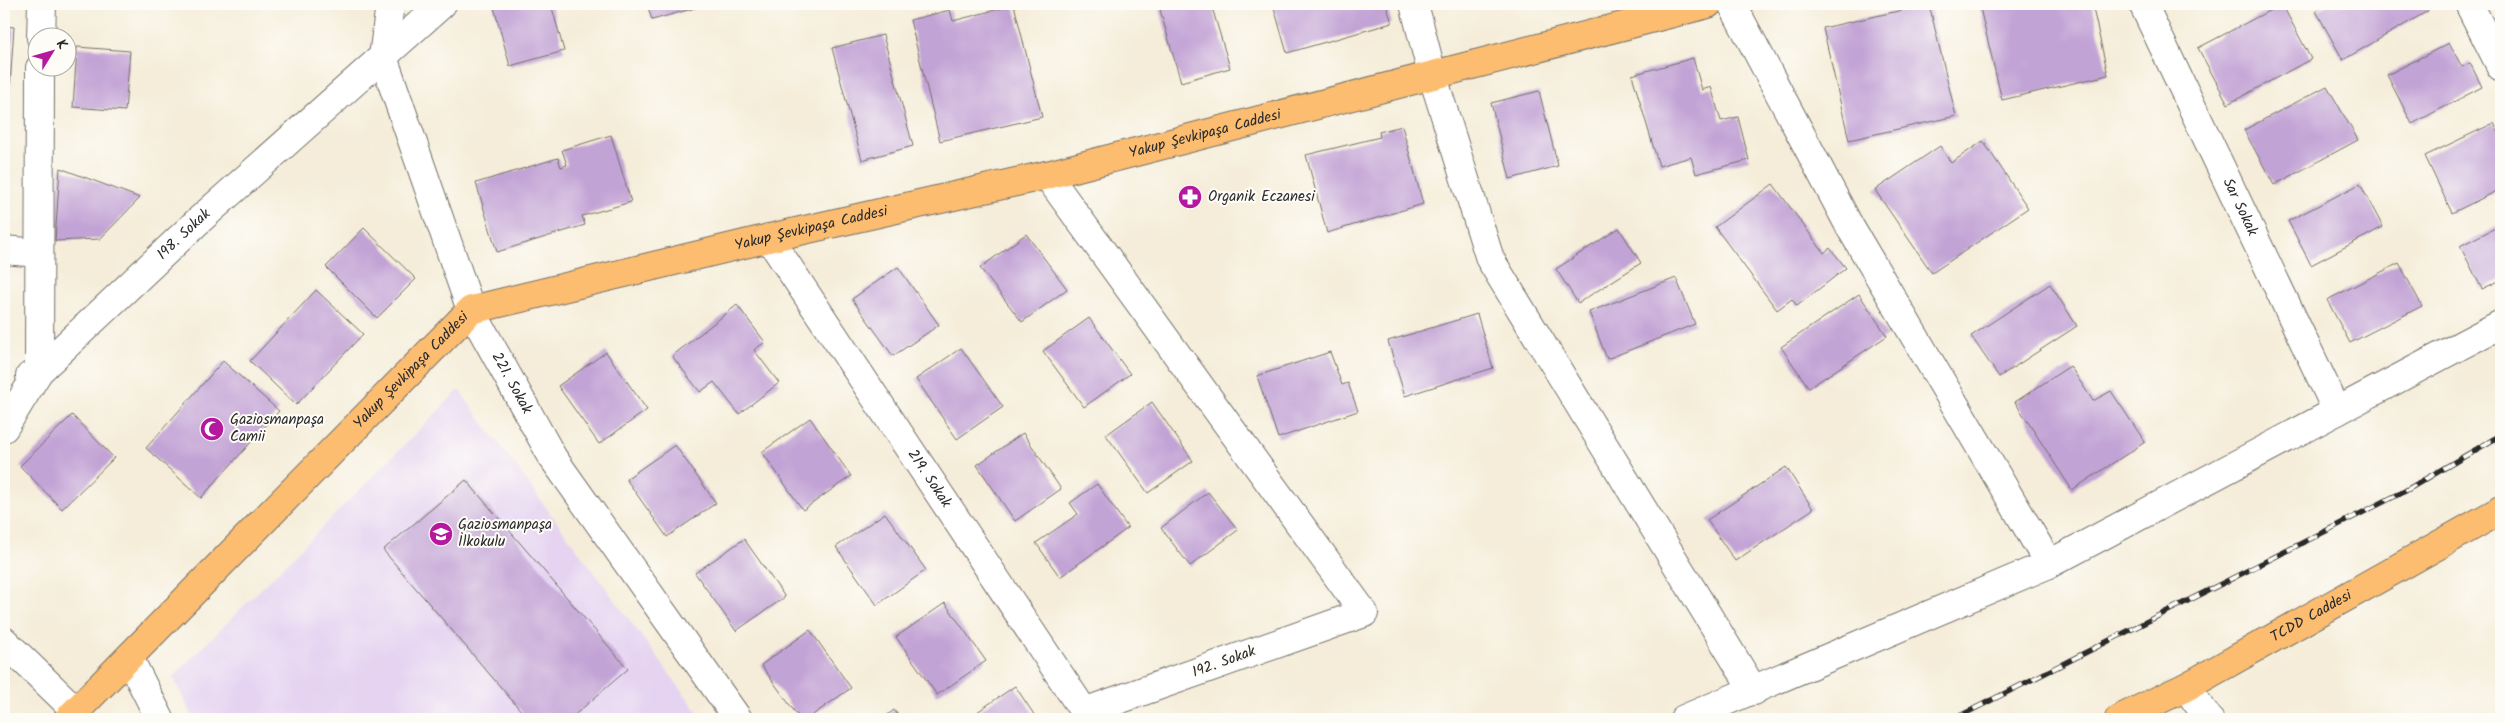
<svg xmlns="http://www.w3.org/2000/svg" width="2505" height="723" font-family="Kalam,sans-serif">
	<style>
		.built { fill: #e5d3f1 }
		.building { fill: #c2a3d5 }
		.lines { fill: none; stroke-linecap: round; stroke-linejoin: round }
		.minor-casing { stroke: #726f68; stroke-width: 30 }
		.major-casing { stroke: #726f68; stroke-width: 30 }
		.minor { stroke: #fff; stroke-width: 28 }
		.major { stroke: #fcbd6f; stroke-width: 28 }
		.rail-casing { stroke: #2b2b2b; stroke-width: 5.5 }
		.rail { stroke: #fdfcf7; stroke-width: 4; stroke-dasharray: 11; stroke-linecap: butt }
		.labels { text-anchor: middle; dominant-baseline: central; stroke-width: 4; stroke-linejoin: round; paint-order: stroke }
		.street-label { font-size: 15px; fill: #2b2b2b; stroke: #fdfcf7 }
		.poi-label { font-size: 15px; fill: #2b2b2b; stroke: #fdfcf7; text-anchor: start }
	</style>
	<rect width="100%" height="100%" fill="#fdfcf7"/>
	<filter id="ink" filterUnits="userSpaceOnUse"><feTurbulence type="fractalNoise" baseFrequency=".02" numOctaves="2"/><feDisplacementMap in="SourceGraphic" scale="10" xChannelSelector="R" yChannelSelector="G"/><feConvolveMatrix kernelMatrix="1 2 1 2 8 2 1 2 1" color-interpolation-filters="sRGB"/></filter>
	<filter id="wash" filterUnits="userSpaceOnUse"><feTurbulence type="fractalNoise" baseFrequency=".0096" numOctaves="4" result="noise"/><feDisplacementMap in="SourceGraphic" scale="20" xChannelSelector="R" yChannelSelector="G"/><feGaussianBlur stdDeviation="1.12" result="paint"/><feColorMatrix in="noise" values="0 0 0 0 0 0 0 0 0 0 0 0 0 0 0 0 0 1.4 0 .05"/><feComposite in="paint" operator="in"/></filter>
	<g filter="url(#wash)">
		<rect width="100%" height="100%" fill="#f5edd9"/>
		<path class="built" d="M459,390L703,719H194L173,677Z"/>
		<g id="blocks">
			<g class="building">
				<path d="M493,4H551L564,51L510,66Z"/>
				<path d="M647,4H709L652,20Z"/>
				<path d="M1181,4H1211L1230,68L1181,82L1160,10Z"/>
				<path d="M1273,4H1386L1392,23L1287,53Z"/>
				<path d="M1929,4L1956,116L1849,140L1823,28Z"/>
				<path d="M1979,4H2092L2108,75L2002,100Z"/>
				<path d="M2282,4L2311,59L2228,104L2198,48Z"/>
				<path d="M2329,4H2424L2428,11L2343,60L2316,11Z"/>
				<path d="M1014,5L1042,117L940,141L910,20L950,10L953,21Z"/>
				<path d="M4,26L14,27L9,101L4,100Z"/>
				<path d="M883,35L913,146L862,160L832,48Z"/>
				<path d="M2449,43L2462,67L2470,63L2482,87L2412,124L2387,75Z"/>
				<path d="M77,47L130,51L125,111L73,107Z"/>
				<path d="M1693,58L1702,90L1711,87L1721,121L1738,117L1749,160L1696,174L1691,157L1659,166L1632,75Z"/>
				<path d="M2327,86L2358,140L2274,185L2244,130Z"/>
				<path d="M1539,91L1558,166L1510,179L1491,103Z"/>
				<path d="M2494,123L2501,139V189L2452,213L2425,156Z"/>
				<path d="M1402,126L1423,204L1327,233L1306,155L1380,137L1379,132Z"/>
				<path d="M611,135L631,202L582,216L585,225L497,252L476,183L558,158L561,167L567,165L562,150Z"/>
				<path d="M1983,141L2028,208L1932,273L1875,190L1940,146L1951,163Z"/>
				<path d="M60,168L140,198L100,239L55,241Z"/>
				<path d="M1773,184L1824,253L1830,248L1846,268L1797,306L1792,299L1777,310L1715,227Z"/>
				<path d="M2360,184L2383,227L2311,265L2288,221Z"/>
				<path d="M2501,225V280L2482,289L2460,246Z"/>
				<path d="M364,228L416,279L377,318L326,267Z"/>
				<path d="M1619,228L1641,263L1578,303L1556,269Z"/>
				<path d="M1026,234L1067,289L1022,322L980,268Z"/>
				<path d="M2399,263L2422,306L2350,343L2327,300Z"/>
				<path d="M898,267L939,325L893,356L852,299Z"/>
				<path d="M1676,278L1695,324L1607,359L1589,312Z"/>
				<path d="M2050,284L2077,326L1999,377L1971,336Z"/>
				<path d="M316,290L363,334L296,405L250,361Z"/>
				<path d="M1859,294L1887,336L1809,388L1781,347Z"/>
				<path d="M737,305L765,342L754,350L779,383L739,414L714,382L700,392L672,356Z"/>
				<path d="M1477,314L1493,368L1405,396L1388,341Z"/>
				<path d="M1089,318L1130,374L1084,407L1043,351Z"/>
				<path d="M961,348L1003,407L957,439L916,379Z"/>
				<path d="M606,352L647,410L599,444L558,386Z"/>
				<path d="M1330,352L1342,385L1348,383L1358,411L1278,438L1257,376Z"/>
				<path d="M223,361L279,411L201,498L146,448Z"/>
				<path d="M2070,366L2093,401L2111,391L2145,442L2072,490L2015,402Z"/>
				<path d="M1152,402L1193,461L1148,493L1106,435Z"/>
				<path d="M72,415L114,458L62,509L20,466Z"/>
				<path d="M810,418L851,476L803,510L762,452Z"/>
				<path d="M1023,433L1061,489L1015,521L977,465Z"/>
				<path d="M675,445L716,503L667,537L626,479Z"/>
				<path d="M1786,467L1813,509L1735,561L1707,520Z"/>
				<path d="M466,480L628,669L570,719H528L383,550Z"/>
				<path d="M1097,484L1128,528L1060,577L1036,543L1078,514L1070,503Z"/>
				<path d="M1208,492L1238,530L1190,566L1161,528Z"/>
				<path d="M885,513L926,570L877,605L836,547Z"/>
				<path d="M744,539L785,597L736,631L695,573Z"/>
				<path d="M945,603L986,661L937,695L896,637Z"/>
				<path d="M810,630L851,688L807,719H800L761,665Z"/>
				<path d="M1015,686L1037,719H967Z"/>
				<path d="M894,710L901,719H882Z"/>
			</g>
		</g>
	</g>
	<g filter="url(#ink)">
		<use href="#blocks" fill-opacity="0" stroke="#726f68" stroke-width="1"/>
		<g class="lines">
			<g class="minor-casing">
				<g id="minor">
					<path id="s1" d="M390,4L383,57L471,310L553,458L738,719"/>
					<path d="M1414,4L1432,74L1490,259L1754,691"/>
					<path d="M1732,4L1850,227L2049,564"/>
					<path id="s2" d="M2143,4L2337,411"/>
					<path d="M2469,4L2501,67"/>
					<path d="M41,38L42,4"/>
					<path d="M1047,175L1364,613L1084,712"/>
					<path id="s3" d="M769,238L1089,719"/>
					<path d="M4,250L39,253"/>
					<path d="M30,376L39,371L40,68"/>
					<path id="s4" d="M4,428L39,371L196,223L442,4"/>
					<path d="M4,641L76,711"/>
					<path d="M129,658L160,719"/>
					<path d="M2186,687L2209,719"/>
					<path d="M1684,719L2049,564L2501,324"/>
				</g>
			</g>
			<g class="major-casing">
				<g id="major">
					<path id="s5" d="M68,719L471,310L769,238L1047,175L1708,4"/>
					<path id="s6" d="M2119,719L2186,687L2501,510"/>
				</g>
			</g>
			<use href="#minor" class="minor"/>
			<use href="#major" class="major"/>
			<g class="rail-casing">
				<path id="rail" d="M1954,719L2405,491L2501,435"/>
			</g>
			<use href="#rail" class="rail"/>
		</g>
	</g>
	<defs>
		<g id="pharmacy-disc" transform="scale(1.25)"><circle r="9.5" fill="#b5179e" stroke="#fdfcf7"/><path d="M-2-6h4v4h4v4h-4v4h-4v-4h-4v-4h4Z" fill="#fff"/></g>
		<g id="mosque-disc" transform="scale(1.25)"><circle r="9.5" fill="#b5179e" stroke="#fdfcf7"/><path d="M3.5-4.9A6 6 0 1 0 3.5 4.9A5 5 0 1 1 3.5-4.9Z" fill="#fff"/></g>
		<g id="school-disc" transform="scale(1.25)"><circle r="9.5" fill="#b5179e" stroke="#fdfcf7"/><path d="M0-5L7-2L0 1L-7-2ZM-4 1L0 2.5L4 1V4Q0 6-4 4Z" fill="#fff"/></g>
	</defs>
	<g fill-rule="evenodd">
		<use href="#pharmacy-disc" x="1190" y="197"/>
		<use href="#mosque-disc" x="212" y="429"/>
		<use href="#school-disc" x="441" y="534"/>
	</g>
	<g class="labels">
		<g class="street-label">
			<text stroke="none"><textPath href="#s5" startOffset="1329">Yakup Şevkipaşa Caddesi</textPath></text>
			<text stroke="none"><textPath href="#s2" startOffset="225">Sar Sokak</textPath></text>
			<text stroke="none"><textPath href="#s5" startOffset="924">Yakup Şevkipaşa Caddesi</textPath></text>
			<text stroke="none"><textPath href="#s4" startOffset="266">198. Sokak</textPath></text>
			<text stroke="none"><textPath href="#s5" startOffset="489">Yakup Şevkipaşa Caddesi</textPath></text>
			<text stroke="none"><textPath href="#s1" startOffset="405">221. Sokak</textPath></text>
			<text stroke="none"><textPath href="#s3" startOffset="289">219. Sokak</textPath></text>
			<text stroke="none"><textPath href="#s6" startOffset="218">TCDD Caddesi</textPath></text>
			<text transform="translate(1224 662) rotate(-20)">192. Sokak</text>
		</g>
		<g class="poi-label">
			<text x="1208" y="197">Organik Eczanesi</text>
			<text x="230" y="420">Gaziosmanpaşa<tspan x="230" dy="17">Camii</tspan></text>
			<text x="458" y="525">Gaziosmanpaşa<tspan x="458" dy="17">İlkokulu</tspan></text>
		</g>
	</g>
	<rect width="2505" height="723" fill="none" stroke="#fdfcf7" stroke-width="20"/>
	<g transform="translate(52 52) rotate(53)"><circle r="24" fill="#fdfcf7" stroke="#a9a8a5"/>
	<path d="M0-4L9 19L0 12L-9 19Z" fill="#b5179e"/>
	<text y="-8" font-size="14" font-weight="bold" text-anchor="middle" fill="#2b2b2b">K</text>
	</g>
</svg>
